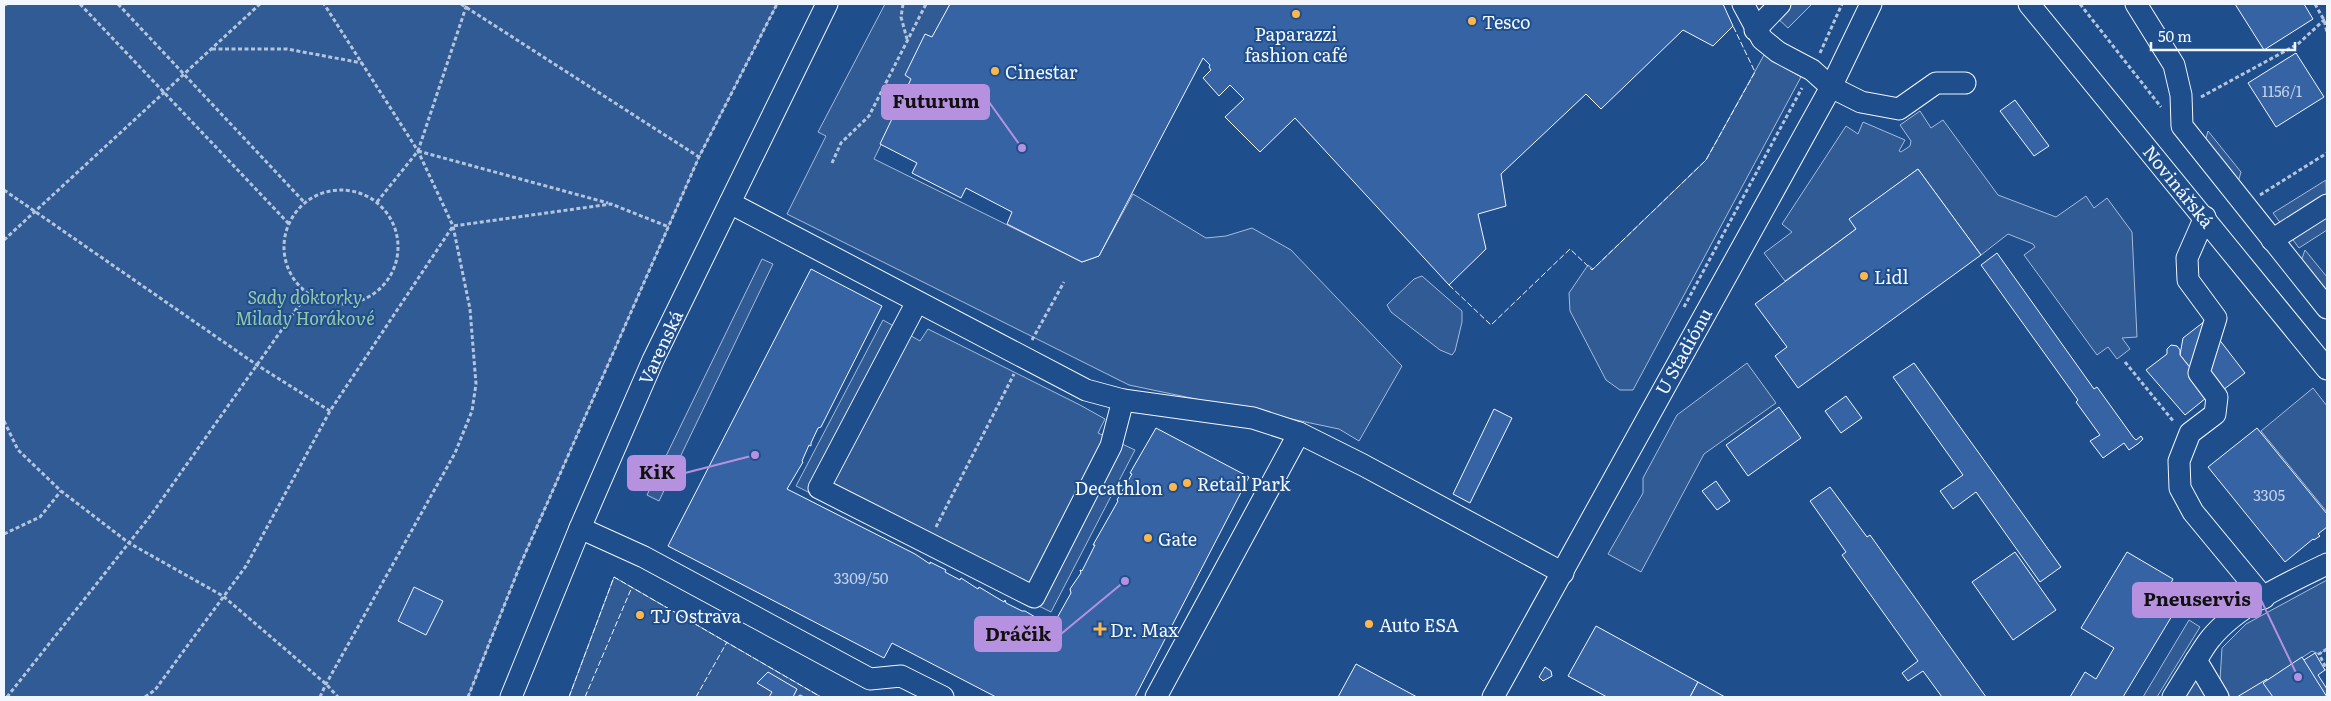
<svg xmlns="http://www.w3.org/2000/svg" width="2331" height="701" font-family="Literata,serif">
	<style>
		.built { fill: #305b95; stroke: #a8bbd7 }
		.building { fill: #3563a3; stroke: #f2f6ff }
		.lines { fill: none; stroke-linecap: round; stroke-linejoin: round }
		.minor-casing { stroke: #f2f6ff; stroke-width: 23 }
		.path { stroke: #b3c4dc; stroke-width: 3; stroke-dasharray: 4 2.5; stroke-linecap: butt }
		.minor { stroke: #1f4e8c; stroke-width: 21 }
		.fence { stroke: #f2f6ff; stroke-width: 1; stroke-dasharray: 6 2.5; stroke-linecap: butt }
		.poi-dot { fill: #ffb74d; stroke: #1f4e8c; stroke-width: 2 }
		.labels { text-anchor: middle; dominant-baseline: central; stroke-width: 4; stroke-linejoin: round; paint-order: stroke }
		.number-label { font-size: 15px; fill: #c3d1e8 }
		.poi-label { font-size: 18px; fill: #f2f6ff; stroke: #1f4e8c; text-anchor: start }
		.street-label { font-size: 18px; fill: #f2f6ff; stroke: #1f4e8c }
		.park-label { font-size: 18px; font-style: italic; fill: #97c8a6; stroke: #1f4e8c }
		.leader { fill: none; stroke: #b691df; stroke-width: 2 }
		.callout-dot { fill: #b691df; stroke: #1f4e8c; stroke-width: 2 }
		.callout { fill: #b691df; stroke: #b691df; stroke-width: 2 }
		.callout-label { font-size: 19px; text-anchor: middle; font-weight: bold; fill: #111 }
	</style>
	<rect width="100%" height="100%" fill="#1f4e8c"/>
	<g class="built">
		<path d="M4,4H777L699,157L521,563L468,697H4Z"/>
		<path d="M885,4H950L874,159L1082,262L1099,256L1133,194L1206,238L1226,236L1252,228L1291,250L1402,366L1359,441L1339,429L1129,385L787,214L826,136L818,132Z"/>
		<path d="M1762,4H1812L1788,28Z"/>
		<path d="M1764,55L1801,77L1633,390H1620L1606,380L1570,311L1569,293L1588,265L1593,269L1706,160Z"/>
		<path d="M1920,111L1931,128L1943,120L1998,195L2056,217L2086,196L2094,208L2107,198L2132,232L2137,337L2122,338L2130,349L2117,359L2108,347L2097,355L2024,255L2035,247L2033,244L2008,234L1981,255L1918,169L1850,219L1856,229L1785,281L1764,253L1792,232L1782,224L1846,126L1858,134L1863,122L1905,140L1899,151L1901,152L1910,146L1911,141L1900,125Z"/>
		<path d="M2208,131L2241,172L2236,189L2203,149Z"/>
		<path d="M2326,180L2327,230L2299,248L2273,213Z"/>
		<path d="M2305,250L2327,277V308L2299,267Z"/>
		<path d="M762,259L773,264L659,501L647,495Z"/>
		<path d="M1422,276L1462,311V322L1455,351L1452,355L1440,350L1391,312L1387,305L1414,279Z"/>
		<path d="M883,320L920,341L928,329L1080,405L1105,419L1098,433L1135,450L1051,612L796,486Z"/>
		<path d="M1747,363L1776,403L1704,454L1641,572L1608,554L1643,493V478L1677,415Z"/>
		<path d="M2313,388L2327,406V512L2261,431Z"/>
		<path d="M614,577L821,697H569Z"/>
		<path d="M2327,580V649L2319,654L2312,651L2242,697H2230L2220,680L2222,648L2246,624Z"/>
		<path d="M2189,620L2200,627L2157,697H2143Z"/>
		<path d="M2194,680L2199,682L2207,697H2178Z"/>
	</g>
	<g class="building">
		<path d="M950,4H1723L1733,26L1713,46L1683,30L1601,109L1586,94L1501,174L1506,206L1478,214L1486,249L1449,285L1295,118L1260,152L1225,117L1244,99L1230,85L1219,96L1203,78L1211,70L1209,67L1210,65L1203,58L1099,256L1082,262L1007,224L1012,212L966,188L961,198L912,173L917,163L880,144L911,79L905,75L925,34L932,37Z"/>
		<path d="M2235,4H2304L2313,19L2264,50Z"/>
		<path d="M2296,53L2324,97L2276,127L2248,83Z"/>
		<path d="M2015,100L2049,146L2034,156L2000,111Z"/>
		<path d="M1918,169L1981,255L1798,388L1775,356L1787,347L1755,304L1856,229L1849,219Z"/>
		<path d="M1997,253L2094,389L2097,387L2133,437L2136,440L2141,436L2143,439L2139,443L2129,450L2124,443L2103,458L2090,441L2100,435L2076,402L2078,400L1981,265Z"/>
		<path d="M811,269L882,306L821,427L818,428L811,443V446L809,445L802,461L803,462L787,489L915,554L930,564V562L946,570L945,572L960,580L961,578L978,589L979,587L1004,602L1005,600L1006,603L1022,611H1025L1052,627L1055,619L1057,618L1071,593L1070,589L1081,573L1080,570L1082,571L1095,545H1093L1118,501L1117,500L1132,474L1130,473L1156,428L1249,477L1135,697H996L892,643L884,658L668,546Z"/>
		<path d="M2205,321L2245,373L2214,397L2180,355L2183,338Z"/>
		<path d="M2171,345L2177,346L2180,350V355L2211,394L2185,415L2146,370L2167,354V349Z"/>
		<path d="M1914,363L2061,567L2040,582L1976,492L1953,509L1940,491L1963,475L1893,377Z"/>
		<path d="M1846,396L1862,418L1841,433L1825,411Z"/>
		<path d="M1779,407L1801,438L1748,476L1726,445Z"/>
		<path d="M1494,409L1512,418L1470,503L1453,494Z"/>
		<path d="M2257,428L2327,514V527L2318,534L2320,536L2314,540L2313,539L2285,562L2208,467Z"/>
		<path d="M1716,481L1730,501L1717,510L1702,491Z"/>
		<path d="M1830,487L1867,537L1870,535L1986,697H1942L1923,671L1908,681L1902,673L1918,661L1842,555L1846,552L1810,501Z"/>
		<path d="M2015,552L2056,610L2013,640L1972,582Z"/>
		<path d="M2127,552L2173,579L2169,587L2184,596L2123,697H2070L2085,672L2096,679L2114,648L2081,628Z"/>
		<path d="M414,587L443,601L426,635L398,621Z"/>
		<path d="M1596,626L1698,682L1690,697H1607L1568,676Z"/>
		<path d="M2315,653L2325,670L2318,675L2327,689V697H2237L2267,679L2269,682Z"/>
		<path d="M2302,657L2327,697H2273L2263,683Z"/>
		<path d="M1356,664L1417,697H1338Z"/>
		<path d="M1545,667L1551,671L1552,676L1543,681L1539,677Z"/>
		<path d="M768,672L797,689L793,697H769L772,692L757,683Z"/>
		<path d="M1698,682L1725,697H1690Z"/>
	</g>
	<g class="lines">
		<g class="minor-casing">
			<g id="minor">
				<path d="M1743,4L1762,39L1778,52L1812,70L1831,87L1861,102L1899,109L1936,83H1965"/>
				<path d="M2029,4L2327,369"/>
				<path d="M2136,4L2174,65L2181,95L2182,126L2327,308"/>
				<path d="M1755,30L1780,4"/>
				<path d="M730,203L1086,390L1123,400L1253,418L1299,433L1363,465L1563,573"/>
				<path d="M2205,217L2187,258L2188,280L2216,318L2199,373L2217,397L2215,414L2190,433L2179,461L2180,488L2193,512L2264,598"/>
				<path d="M2272,240L2327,205"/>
				<path d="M917,302L819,488L1034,597L1111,446L1123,400"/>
				<path d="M580,528L644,557L870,679L901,676L943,697"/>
				<path d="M511,697L580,528L653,360L827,4"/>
				<path d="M1156,697L1299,433"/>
				<path d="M1493,697L1831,87L1871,4"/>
				<path d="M2173,697L2196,660"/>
				<path d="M2218,697L2196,660C2201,653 2205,645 2211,638C2238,605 2290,582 2327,564"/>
			</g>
		</g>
		<g class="path">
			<path d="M80,4L289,224"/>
			<path d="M118,4L305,203"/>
			<path d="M461,4L699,157"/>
			<path d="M903,4L901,17L907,39"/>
			<path d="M2080,4L2161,107"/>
			<path d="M2315,4L2324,20L2327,32"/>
			<path d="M4,5L7,4"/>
			<path d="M212,49H287L362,63"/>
			<path d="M1820,53L1842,4"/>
			<path d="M2201,97L2298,44L2324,20L2327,19"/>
			<path d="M418,151L608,203"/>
			<path d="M832,163L841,143L869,116L926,4"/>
			<path d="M4,190L257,365L330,411"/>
			<circle cx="341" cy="247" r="57"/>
			<path d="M2260,195L2327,153"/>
			<path d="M377,202L418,151L467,4"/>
			<path d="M4,240L260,4"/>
			<path d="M1684,307L1802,88"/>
			<path d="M1032,340L1064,282"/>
			<path d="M2125,362L2174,422"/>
			<path d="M4,421L18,450L61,491L129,543L223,596L326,684L338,697"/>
			<path d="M936,527L1014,374"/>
			<path d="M4,534L40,517L61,491"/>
			<path d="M2327,649L2319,654L2327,670"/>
			<path d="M7,697L151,515L307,294"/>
			<path d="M145,697L155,690L246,566L330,411L453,226L611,204L669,227"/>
			<path d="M320,697L326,684L455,453L472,411L476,384L470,309L453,226L418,151L324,4"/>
			<path d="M468,697L521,563L699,157L777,4"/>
			<path d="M799,697L800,696L803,697"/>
		</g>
		<use href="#minor" class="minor"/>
		<g class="fence">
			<path d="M1449,285L1491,325L1570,249L1592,270L1706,160L1755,72L1733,26"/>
			<path d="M569,697L614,577L821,697"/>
			<path d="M585,697L632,587"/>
			<path d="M696,697L727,642"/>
		</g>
	</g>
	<g class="poi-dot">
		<circle cx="1296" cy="14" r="5"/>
		<circle cx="1472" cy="21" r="5"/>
		<circle cx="995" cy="71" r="5"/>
		<circle cx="1864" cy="276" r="5"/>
		<circle cx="1187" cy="483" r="5"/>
		<circle cx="1173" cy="487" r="5"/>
		<circle cx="1148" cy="538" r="5"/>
		<circle cx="640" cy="615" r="5"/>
		<circle cx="1369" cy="624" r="5"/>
		<path d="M1097.5 621.5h5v5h5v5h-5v5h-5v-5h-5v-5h5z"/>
	</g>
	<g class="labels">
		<g class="number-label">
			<text x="2282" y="90">1156/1</text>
			<text x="2269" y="494">3305</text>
			<text x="861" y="577">3309/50</text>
		</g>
		<g class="poi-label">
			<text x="1482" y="21">Tesco</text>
			<text x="1296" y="33" text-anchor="middle">Paparazzi<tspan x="1296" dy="21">fashion café</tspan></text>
			<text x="1005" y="71">Cinestar</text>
			<text x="1874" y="276">Lidl</text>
			<text x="1197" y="483">Retail Park</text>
			<text x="1163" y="487" text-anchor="end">Decathlon</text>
			<text x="1158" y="538">Gate</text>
			<text x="650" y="615">TJ Ostrava</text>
			<text x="1379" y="624">Auto ESA</text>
			<text x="1110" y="629">Dr. Max</text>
		</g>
		<g class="street-label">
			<text transform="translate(2179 186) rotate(51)">Novinářská</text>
			<text transform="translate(660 347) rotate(-65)">Varenská</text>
			<text transform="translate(1683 351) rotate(-61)">U Stadiónu</text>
		</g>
		<g class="park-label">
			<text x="305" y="296">Sady doktorky<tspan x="305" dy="21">Milady Horákové</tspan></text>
		</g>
	</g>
	<path class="leader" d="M1022 148L989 102M755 455L685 473M2298 677L2261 600M1125 581L1061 634"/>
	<g class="callout-dot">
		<circle cx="1022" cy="148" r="5"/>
		<circle cx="755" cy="455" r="5"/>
		<circle cx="2298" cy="677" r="5"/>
		<circle cx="1125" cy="581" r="5"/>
	</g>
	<g class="callout">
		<rect x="882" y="85" width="107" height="34" rx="5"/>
		<rect x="628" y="456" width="57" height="34" rx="5"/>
		<rect x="2133" y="583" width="128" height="34" rx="5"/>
		<rect x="975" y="617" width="86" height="34" rx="5"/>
	</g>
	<g class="callout-label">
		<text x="936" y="108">Futurum</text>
		<text x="657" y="479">KiK</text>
		<text x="2197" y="606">Pneuservis</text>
		<text x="1018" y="641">Dráčik</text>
	</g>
	<rect width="2331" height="701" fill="none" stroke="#f2f6ff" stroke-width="10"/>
	<path d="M2151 42v8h144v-8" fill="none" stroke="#f2f6ff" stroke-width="2.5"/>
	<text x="2158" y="42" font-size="15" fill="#f2f6ff" stroke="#1f4e8c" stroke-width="4" paint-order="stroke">50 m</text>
</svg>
